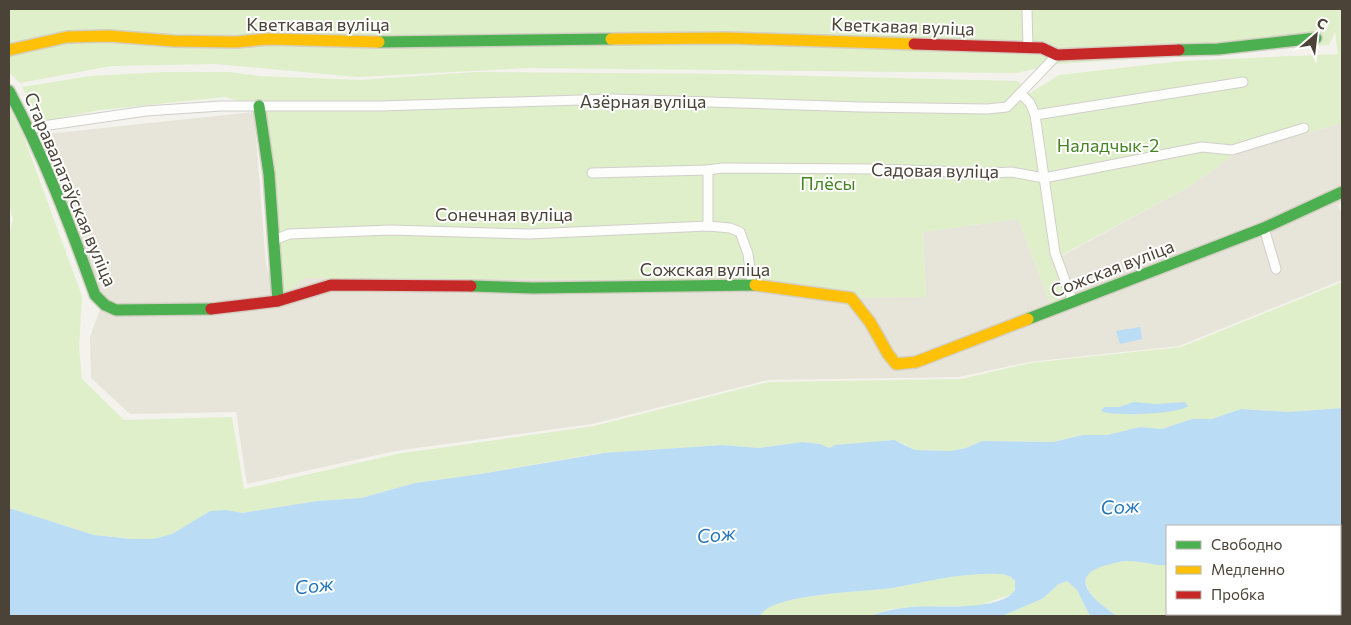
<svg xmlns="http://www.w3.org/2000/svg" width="1351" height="625" font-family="Commissioner,sans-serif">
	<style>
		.residential { fill: #e7e4d9 }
		.green { fill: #dfefca }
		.water { fill: #badcf4 }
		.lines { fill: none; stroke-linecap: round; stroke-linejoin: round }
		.street-casing { stroke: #d1cfca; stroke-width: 11 }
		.fast-casing { stroke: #d3cfc2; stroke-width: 14 }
		.slow-casing { stroke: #d3cfc2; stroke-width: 14 }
		.jam-casing { stroke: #d3cfc2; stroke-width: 14 }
		.street { stroke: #fdfdfc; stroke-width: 9 }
		.fast { stroke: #4caf50; stroke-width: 11 }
		.slow { stroke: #ffc107; stroke-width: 11 }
		.jam { stroke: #c62828; stroke-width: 11 }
		.labels { text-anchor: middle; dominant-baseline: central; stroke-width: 4; stroke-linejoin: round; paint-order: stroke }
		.street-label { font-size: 18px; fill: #4b4337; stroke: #fff }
		.park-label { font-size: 18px; fill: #458323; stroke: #fff }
		.water-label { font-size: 19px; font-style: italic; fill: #2376b9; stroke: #fff }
	</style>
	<rect width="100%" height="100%" fill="#f3f2ec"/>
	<path class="residential" d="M254,112L266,265L278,300L304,278L635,280L752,285L926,297L923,232L1018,219L1050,303L1062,256L1190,186L1235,154L1342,123V202L1338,205L1342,214V280L1179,346L1029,362L959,377L768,380L592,424L395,451L247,484L236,412L130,414L91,378L90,337L104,298L37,135Z"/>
	<g class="green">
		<path d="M9,9H1342V123L1235,154L1190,186L1062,255L1074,292L1050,303L1018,219L923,232L926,297L851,298L752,285L635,280L304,278L278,301L259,106L225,97L100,110L40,122L22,87L91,76L164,72H229L260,76L360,80L476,72L734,74L1018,81L1030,93L1059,75L1182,61L1338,54L1335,32L1329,45L1058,64L1016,73L527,68L357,77L216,64L111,66L20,83L9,72Z"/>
		<path d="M9,107L23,135L82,296L79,347L82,379L124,420L232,417L244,489L397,454L594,426L768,382L961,379L1030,363L1181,347L1342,282V408L1288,412L1241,409L1212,419H1192L1162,429L1140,427L1107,435H1083L1053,442L982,441L966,448L950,451L915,450L905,444L889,440L864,444L835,445L829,448L820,444L803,442L759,448L722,445L595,454L474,475L415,483L361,498L317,501L242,513L210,511L172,534L154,539H132L94,535L9,508V236L13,219L9,204Z"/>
		<path d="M1131,561L1167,565V614H1340V570H1342V616H1117C1105,606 1084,596 1086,577C1094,564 1117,561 1131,561Z"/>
		<path d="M1002,574C1014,576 1019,584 1012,594L978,606L910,607L891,609L870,616H760C771,593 867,592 892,588C928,582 965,571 1002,574Z"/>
		<path d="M1067,581L1077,590L1090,616H1002L1042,599L1059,584Z"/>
	</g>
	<g class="water">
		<path d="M1140,327L1142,339L1120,344L1116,331Z"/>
		<path d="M1134,402L1155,404L1185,402L1188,406C1179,414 1113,417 1101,411L1104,407H1119Z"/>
		<path d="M1342,408V570H1340V526H1167V565C1154,566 1142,561 1129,561C1120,561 1111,564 1103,566C1064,579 1100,604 1117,616H1090L1077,590L1067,581L1059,584L1042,599L1002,616H870C884,611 897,608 911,607C936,605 1001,612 1015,590V581C1011,576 1006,574 999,574C963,572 927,582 892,588C867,592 771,593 760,616H9V508L94,535L132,539H153L172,534L210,511L226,510L242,513L317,501L361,498L415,483L474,475L604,453L722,445L759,448L803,442L820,444L829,448L835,445L894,440L915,450L950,451L966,448L982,441L1053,442L1083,435H1107L1140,427L1162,429L1192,419H1212L1241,409L1288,412Z"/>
	</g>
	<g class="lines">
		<g class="street-casing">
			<g id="street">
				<path d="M1027,9L1028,48"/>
				<path d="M1021,94L1030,103L1035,115L1055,253L1073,302"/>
				<path d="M1035,115L1243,82"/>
				<path d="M29,128L146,111L221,106H380L613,99L861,107L987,109L1007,107L1057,55"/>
				<path d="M592,173L708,170"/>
				<path d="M708,226V170L722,168L876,169L992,173L1011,172L1044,178L1202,147L1232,150L1304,128"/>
				<path d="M1264,228L1276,269"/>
				<path d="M274,245L277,239L289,234L390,230L529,234L708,226L730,228L740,232L748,254L752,285"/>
			</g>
		</g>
		<g class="fast-casing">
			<g id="fast">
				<path d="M379,42L611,39"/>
				<path d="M1179,50L1218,49L1316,38"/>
				<path d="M9,91C44,156 70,225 95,295L105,305L116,310L211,309"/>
				<path d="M259,106L269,174L278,301"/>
				<path d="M471,286L533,288L755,285"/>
				<path d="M1028,319L1264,228L1342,192"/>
			</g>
		</g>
		<g class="slow-casing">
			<g id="slow">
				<path d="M611,39L728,38L914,44"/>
				<path d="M9,50L67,37L109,36L174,41L236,42L268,39L379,42"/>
				<path d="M755,285L851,298L870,322L888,354L896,364L916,362L1028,319"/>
			</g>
		</g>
		<g class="jam-casing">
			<g id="jam">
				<path d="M914,44L1042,48L1057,55L1179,50"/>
				<path d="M211,309L278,301L331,285L471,286"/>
			</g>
		</g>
		<use href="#street" class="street"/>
		<use href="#fast" class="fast"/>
		<use href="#slow" class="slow"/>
		<use href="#jam" class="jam"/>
	</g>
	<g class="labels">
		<g class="street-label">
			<text x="318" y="24">Кветкавая вуліца</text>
			<text transform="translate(903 26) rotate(2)">Кветкавая вуліца</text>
			<text x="643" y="101">Азёрная вуліца</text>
			<text transform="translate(935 170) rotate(1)">Садовая вуліца</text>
			<text transform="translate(71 189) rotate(67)">Старавалатаўская вуліца</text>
			<text x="504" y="214">Сонечная вуліца</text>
			<text transform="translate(1112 268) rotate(-21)">Сожская вуліца</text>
			<text x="705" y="269">Сожская вуліца</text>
		</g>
		<g class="park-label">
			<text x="1108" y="145">Наладчык-2</text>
			<text x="828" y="183">Плёсы</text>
		</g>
		<g class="water-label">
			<text transform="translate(1120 506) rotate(-4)">Сож</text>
			<text transform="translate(716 534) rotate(-6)">Сож</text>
			<text transform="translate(314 585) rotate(-7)">Сож</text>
		</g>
	</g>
	<rect width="1351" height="625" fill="none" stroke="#4b4337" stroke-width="20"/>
	<rect x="1166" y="525" width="175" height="90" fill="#ffffff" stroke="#b7b4af"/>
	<rect x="1176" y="541" width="25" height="8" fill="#4caf50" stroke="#b7b4af"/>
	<text x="1211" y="550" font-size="15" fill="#4b4337">Свободно</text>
	<rect x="1176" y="566" width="25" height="8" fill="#ffc107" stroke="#b7b4af"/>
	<text x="1211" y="575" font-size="15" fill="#4b4337">Медленно</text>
	<rect x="1176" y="591" width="25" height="8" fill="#c62828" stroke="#b7b4af"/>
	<text x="1211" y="600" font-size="15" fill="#4b4337">Пробка</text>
	<g transform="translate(1316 35) rotate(28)" stroke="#ffffff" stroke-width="4" paint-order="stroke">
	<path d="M0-4L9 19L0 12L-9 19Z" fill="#4b4337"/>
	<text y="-8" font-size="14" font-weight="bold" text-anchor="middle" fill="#4b4337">С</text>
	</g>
</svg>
